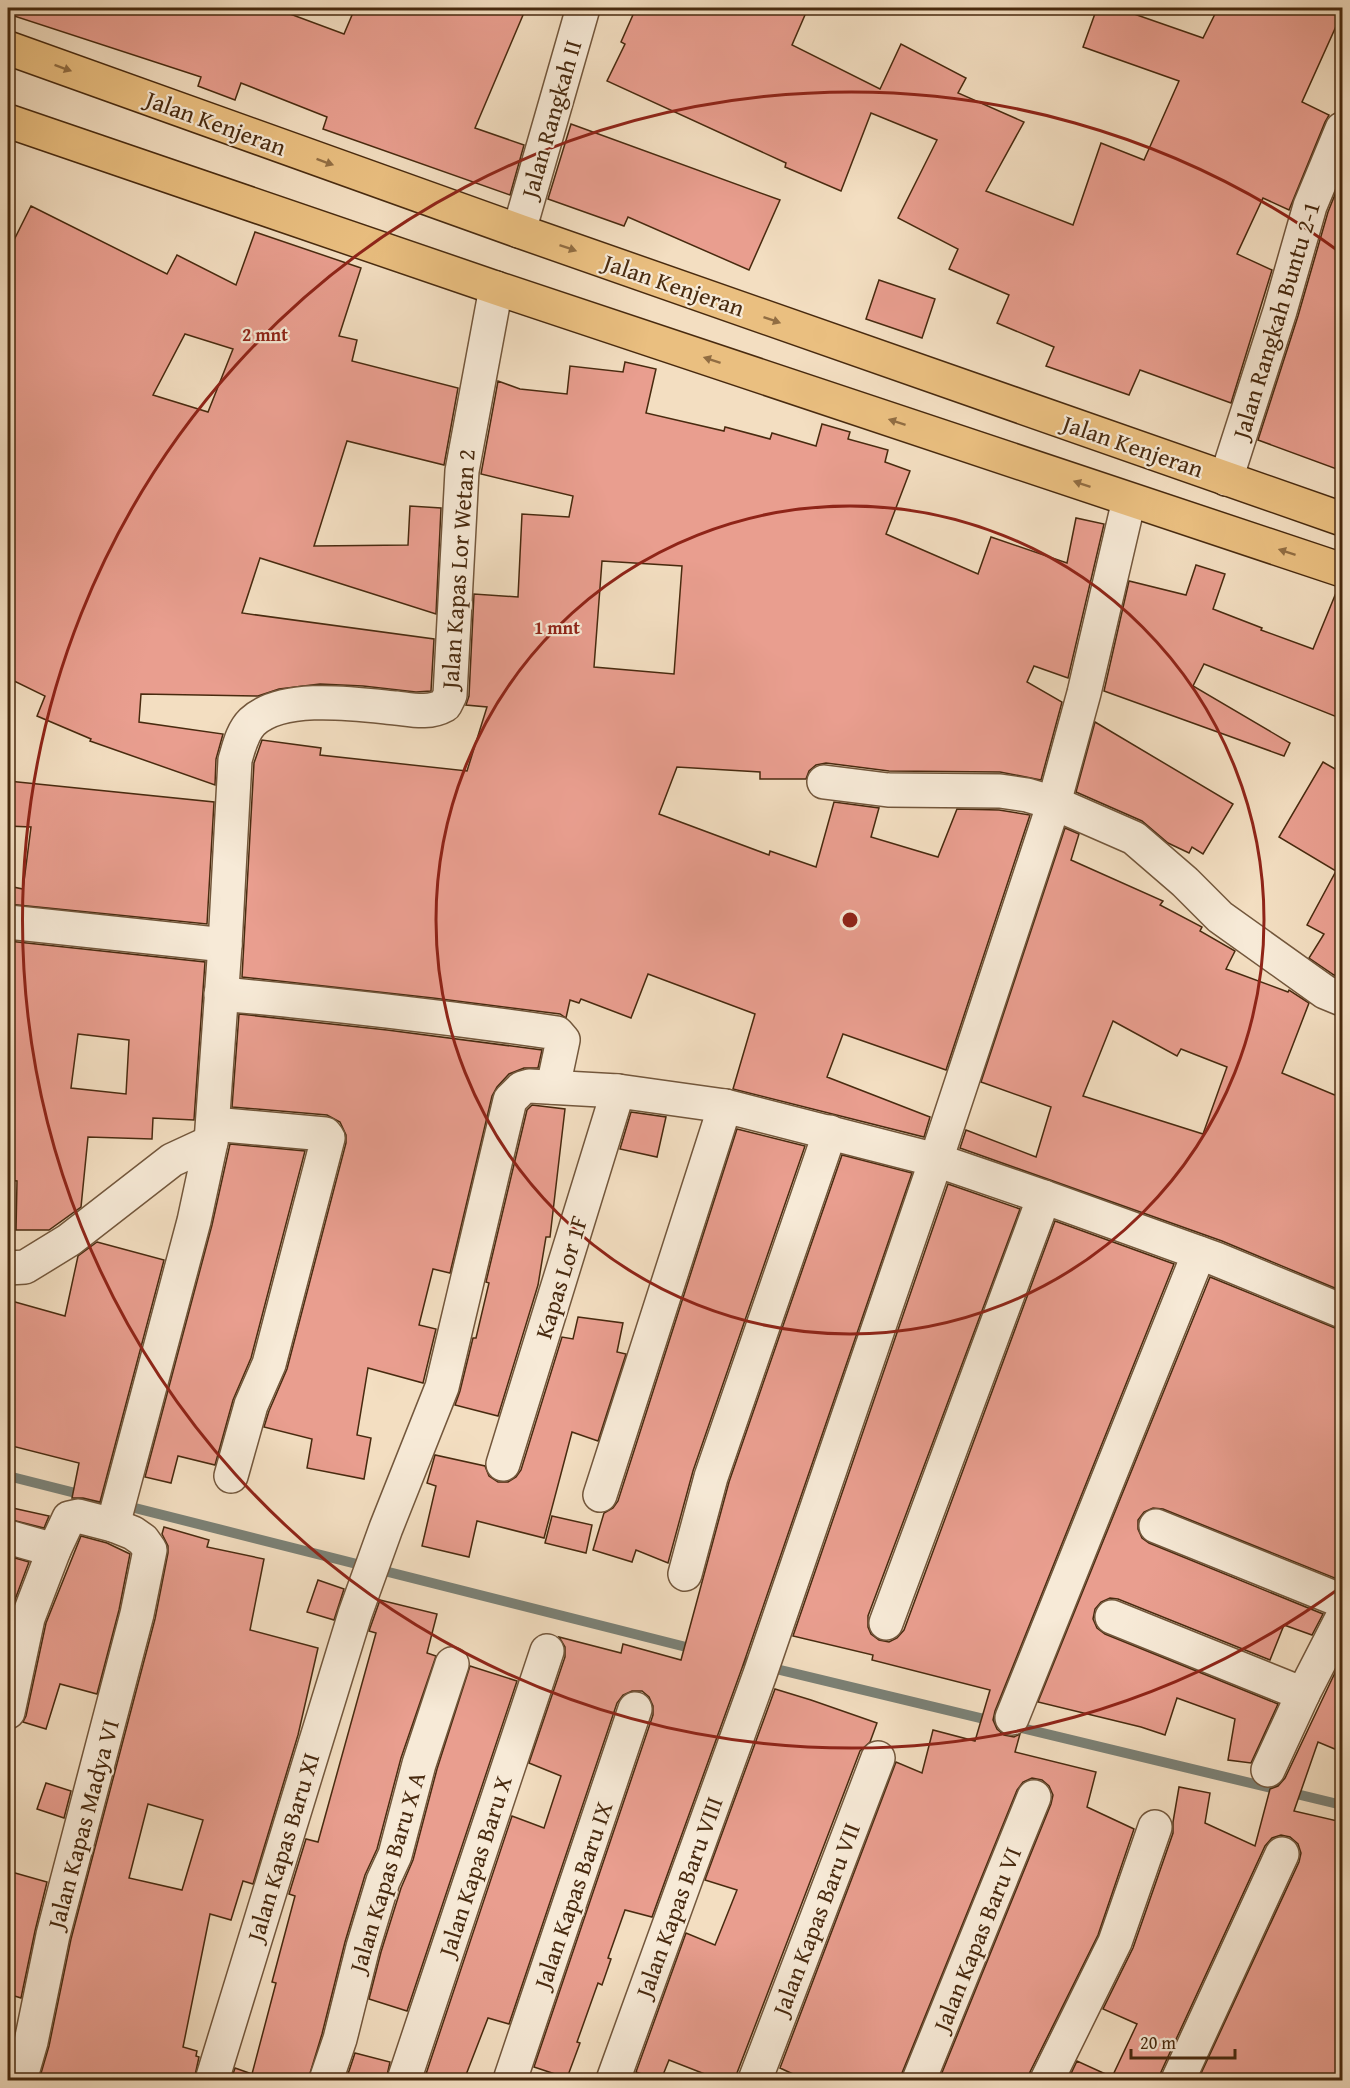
<svg xmlns="http://www.w3.org/2000/svg" width="1350" height="2088" font-family="'Gentium Book Plus',serif">
	<style>
		.lines { fill: none; stroke-linecap: round; stroke-linejoin: round }
		.stream { stroke: #7b8176; stroke-width: 10 }
		.building { fill: #e99e8f; stroke: #482a0f; stroke-width: 1.5; fill-rule: evenodd }
		.minor-casing { stroke: #73573c; stroke-width: 36 }
		.highway-casing { stroke: #482a0f; stroke-width: 36 }
		.minor { stroke: #f7ead7; stroke-width: 33 }
		.highway { stroke: #eabf80; stroke-width: 33 }
		.oneway { fill: #916d42 }
		.ring { fill: none; stroke: #8f2418; stroke-width: 3 }
		.labels { text-anchor: middle; dominant-baseline: central; stroke-width: 4.5; stroke-linejoin: round; paint-order: stroke }
		.street-label { font-size: 24px; fill: #482a0f; stroke: #f7ead7 }
		.centre { fill: #8f2418; stroke: #f7ead7; stroke-width: 3 }
		.ring-label { font-size: 18px; text-anchor: middle; font-weight: bold; fill: #8f2418; stroke: #f7ead7; stroke-width: 4.5; stroke-linejoin: round; paint-order: stroke }
	</style>
	<rect width="100%" height="100%" fill="#f3dec1"/>
	<filter id="stains"><feTurbulence type="fractalNoise" baseFrequency=".00333" numOctaves="4"/><feColorMatrix values="0 0 0 0 .2 0 0 0 0 .09 0 0 0 0 .02 0 0 0 .5 -.17"/></filter>
	<radialGradient id="worn" r=".72"><stop offset=".6" stop-color="#630" stop-opacity="0"/><stop offset="1" stop-color="#630" stop-opacity=".3"/></radialGradient>
	<g class="lines">
		<g class="stream">
			<path d="M8,1476L698,1650"/>
			<path d="M730,1658L1342,1805"/>
		</g>
	</g>
	<g class="building">
		<path d="M8,8H274L344,34L355,8H526L475,128L524,145L510,195L323,129L327,117L241,83L235,100L198,86L201,77L8,14Z"/>
		<path d="M636,8H808L792,45L880,89L901,44L966,78L958,93L1024,122L986,191L1073,225L1101,143L1144,160L1179,81L1083,47L1097,8H1117L1203,38L1218,8H1342V13L1302,102L1329,115L1325,122L1289,210L1263,198L1237,254L1272,270L1231,403L1140,370L1129,395L1046,366L1054,347L997,323L1009,295L949,269L958,249L898,218L937,140L871,113L841,191L785,167L786,163L607,81L625,44L621,42Z"/>
		<path d="M571,124L780,200L749,270L628,217L624,226L548,199Z"/>
		<path d="M1342,177V471L1258,440L1298,316L1328,212Z"/>
		<path d="M31,206L167,274L177,255L236,285L255,232L361,268L339,336L357,340L352,361L458,388L444,465L347,441L314,546L408,545L410,506L441,508L436,614L260,558L242,613L434,639L431,691L416,692L363,686L320,684L279,689L258,696L141,694L139,722L223,734L216,759L215,785L90,741L91,739L37,716L45,696L8,678V252ZM185,334L233,349L208,412L153,395Z"/>
		<path d="M879,280L935,299L922,338L866,319Z"/>
		<path d="M625,362L656,369L646,413L724,431L725,427L770,439L772,433L816,446L822,424L850,432L848,439L888,450L885,462L910,471L886,534L978,574L991,537L1067,563L1076,518L1104,524L1068,678L1034,666L1027,682L1062,702L1041,780L1000,772L889,771L826,763L816,765L809,771L806,779H760V772L677,767L659,814L769,855L770,851L816,867L834,802L879,808L871,837L938,857L957,809L999,810L1030,815L946,1070L843,1034L827,1077L930,1117L924,1137L733,1089L755,1014L648,974L631,1018L581,999L579,1003L570,1000L566,1018L560,1014L433,998L242,977L254,763L262,740L321,748L320,755L467,771L487,707L466,705L469,696L474,594L518,597L522,514L569,517L573,496L481,474L498,381L520,389L567,394L570,366L623,372ZM602,561L682,566L674,674L594,667Z"/>
		<path d="M1196,565L1225,574L1213,609L1262,628L1261,630L1313,649L1338,588H1342V719L1204,664L1193,686L1290,743L1284,756L1104,691L1129,581L1186,595Z"/>
		<path d="M1095,722L1233,804L1203,854L1192,847L1189,853L1168,843L1142,821L1076,792Z"/>
		<path d="M1323,762L1342,773V979L1334,975L1309,958L1324,934L1307,925L1336,871L1279,837Z"/>
		<path d="M8,781L214,802L207,924L8,904V886L23,889L31,827L8,826Z"/>
		<path d="M1065,828L1079,834L1071,860L1163,901L1160,905L1202,927L1200,931L1235,951L1226,969L1288,992L1289,990L1309,1003L1282,1073L1342,1098V1291L1222,1241L960,1148L966,1130L1036,1157L1051,1107L981,1082ZM1113,1021L1177,1056L1181,1049L1227,1067L1203,1134L1083,1096Z"/>
		<path d="M8,941L205,962L194,1120L153,1118L152,1139L88,1137L81,1207L49,1230H16L17,1181L8,1180ZM78,1034L129,1040L126,1094L71,1088Z"/>
		<path d="M239,1014L387,1030L542,1050L538,1068H524L509,1074L497,1087L492,1096L450,1273L433,1269L419,1325L436,1329L423,1383L368,1368L357,1435L371,1438L364,1479L307,1468L312,1439L264,1427L269,1411L287,1369L346,1143V1135L340,1122L327,1115L232,1107Z"/>
		<path d="M532,1105L565,1109L550,1237H546L538,1285L498,1416L455,1405L460,1391L473,1338H476L489,1283L486,1282L527,1110Z"/>
		<path d="M631,1112L666,1117L657,1157L620,1149Z"/>
		<path d="M737,1129L805,1146L693,1471L668,1563L636,1550L632,1562L593,1550L604,1513L613,1508L618,1501Z"/>
		<path d="M230,1144L305,1151L251,1358L233,1400L215,1465L178,1456L171,1483L145,1477L212,1225Z"/>
		<path d="M842,1155L912,1173L742,1668L652,1917L625,1910L608,1958L611,1959L602,1985L598,1983L577,2042L580,2043L567,2078L534,2067L653,1715V1706L649,1697L642,1691H632L623,1695L617,1703L509,2024L488,2018L464,2080H424L512,1816L544,1828L561,1776L529,1763L565,1657V1647L559,1637L621,1653L623,1644L681,1660L729,1482Z"/>
		<path d="M948,1184L1020,1209L868,1616V1627L871,1634L879,1640L889,1642L897,1638L904,1630L1055,1221L1174,1264L995,1711L993,1720L997,1729L1004,1735L1014,1737L1020,1734L1015,1752L1096,1772L1087,1807L1134,1829L1098,1935L1030,2072L1028,2080H939L1051,1804L1053,1795L1049,1786L1042,1780L1032,1778L1023,1782L1017,1790L902,2073L901,2080H806L780,2068L896,1762L922,1773L933,1730L975,1741L990,1690L872,1660L873,1655L793,1636Z"/>
		<path d="M97,1242L164,1260L100,1502L83,1498H72L79,1463L8,1445V1300L65,1316L78,1256Z"/>
		<path d="M1210,1277L1335,1328L1342,1329V1581L1163,1509L1153,1508L1144,1512L1138,1520V1529L1142,1538L1149,1543L1323,1614L1312,1635L1284,1625L1270,1660L1118,1599L1110,1598L1101,1602L1095,1609L1093,1619L1097,1628L1105,1634L1278,1704L1251,1763L1228,1760L1235,1719L1177,1698L1165,1735L1141,1727L1038,1702Z"/>
		<path d="M578,1317L623,1323L617,1352L626,1354L598,1441L572,1432L544,1538L477,1521L469,1557L422,1546L436,1486L427,1483L435,1455L485,1466L489,1476L498,1482H508L516,1477L521,1470L562,1337L573,1339Z"/>
		<path d="M8,1507L49,1516L44,1528L8,1519Z"/>
		<path d="M552,1516L592,1525L586,1553L545,1543Z"/>
		<path d="M164,1527L209,1540L207,1547L264,1559L250,1630L318,1648L298,1735L253,1884L243,1881L231,1920L210,1914L183,2047L197,2051L196,2056L199,2057L194,2080H39L49,2046L71,1939L155,1619L168,1553V1546L162,1534ZM148,1804L203,1820L182,1890L129,1878Z"/>
		<path d="M81,1536L107,1543L130,1554L119,1610L97,1694L60,1684L46,1729L23,1722L26,1716L46,1623Z"/>
		<path d="M8,1556L29,1562L13,1605L8,1603Z"/>
		<path d="M318,1580L344,1589L334,1620L307,1612Z"/>
		<path d="M380,1600L437,1614L427,1653L436,1656L401,1758L377,1849L365,1875L345,1942L322,2034L308,2080H231L235,2068L252,2074L276,1983L272,1982L295,1896L289,1894L306,1839L318,1842L376,1633L369,1631Z"/>
		<path d="M1342,1658V1752L1318,1742L1294,1811L1342,1822V2080H1198L1299,1862L1301,1853L1298,1844L1290,1837L1281,1835L1272,1838L1265,1846L1161,2072L1159,2080H1068L1077,2061L1112,2077L1137,2024L1103,2009L1133,1948L1173,1833V1822L1179,1787L1210,1793L1205,1823L1255,1846L1270,1789L1278,1786L1285,1778Z"/>
		<path d="M470,1666L517,1681L407,2011L369,1999L381,1952L401,1888L413,1860L437,1769Z"/>
		<path d="M775,1689L811,1700L877,1723L870,1742L860,1751L737,2073V2080H720L669,2060L661,2080H657L636,2072L686,1933L715,1945L737,1890L705,1880Z"/>
		<path d="M46,1783L71,1791L64,1818L37,1809Z"/>
		<path d="M8,1871L47,1882L35,1931L21,1998L8,1994Z"/>
		<path d="M355,2053L390,2062L386,2080H346Z"/>
	</g>
	<g class="lines">
		<g class="minor-casing">
			<g id="minor">
				<path d="M519,231L583,8"/>
				<path d="M1226,479L1280,311L1310,206L1342,129"/>
				<path d="M824,782L888,790L1000,791L1027,795L1054,803L1134,838L1185,882L1220,917L1325,992L1342,999"/>
				<path d="M8,922L225,945"/>
				<path d="M221,994C333,1004 445,1017 557,1033L563,1040L553,1087"/>
				<path d="M213,1124L325,1134L328,1138L269,1364L251,1405L231,1476"/>
				<path d="M8,1268L25,1267L69,1240L172,1160L211,1142"/>
				<path d="M503,1464L618,1091"/>
				<path d="M600,1495L725,1106"/>
				<path d="M113,1525L194,1221L211,1142L225,945L235,760C239,747 242,732 252,722C283,693 356,704 396,708C413,710 429,714 445,705L450,695L462,471L496,288"/>
				<path d="M1156,1526L1342,1601"/>
				<path d="M8,1537L54,1550"/>
				<path d="M685,1574L711,1477L830,1132"/>
				<path d="M1112,1617L1303,1694"/>
				<path d="M886,1623L1044,1197"/>
				<path d="M8,1712L28,1618L54,1550L69,1518L78,1516L113,1525L133,1533L143,1540L150,1550L137,1614L53,1935L31,2042L20,2080"/>
				<path d="M1012,1718L1199,1253"/>
				<path d="M1268,1770L1303,1694L1342,1618"/>
				<path d="M212,2080L355,1614L386,1528L442,1387L510,1100L522,1088L529,1086L618,1091L725,1106L936,1160L1044,1197L1216,1259L1342,1311"/>
				<path d="M326,2080L340,2039L363,1947L383,1881L395,1855L419,1764L452,1664"/>
				<path d="M404,2080L547,1651"/>
				<path d="M510,2080L635,1709"/>
				<path d="M613,2080L760,1674L936,1160L1054,803L1084,693L1129,500"/>
				<path d="M755,2080L878,1758"/>
				<path d="M919,2080L1034,1797"/>
				<path d="M1047,2080L1115,1942L1155,1827"/>
				<path d="M1178,2080L1282,1854"/>
			</g>
		</g>
		<g class="highway-casing">
			<g id="highway">
				<path d="M8,48L519,231L1342,519"/>
				<path d="M8,121L496,288L1342,570"/>
			</g>
		</g>
		<use href="#minor" class="minor"/>
		<use href="#highway" class="highway"/>
	</g>
	<defs><path id="oneway-solid" d="M-6-.8H1V-3.2L6.5 0L1 3.2V.8H-6Z" transform="scale(1.5)"/></defs>
	<g class="oneway">
		<use href="#oneway-solid" transform="translate(63 68) rotate(20)"/>
		<use href="#oneway-solid" transform="translate(325 162) rotate(20)"/>
		<use href="#oneway-solid" transform="translate(568 248) rotate(19)"/>
		<use href="#oneway-solid" transform="translate(772 320) rotate(19)"/>
		<use href="#oneway-solid" transform="translate(712 360) rotate(-162)"/>
		<use href="#oneway-solid" transform="translate(897 422) rotate(-162)"/>
		<use href="#oneway-solid" transform="translate(1082 484) rotate(-161)"/>
		<use href="#oneway-solid" transform="translate(1287 552) rotate(-162)"/>
	</g>
	<g class="ring">
		<circle cx="850" cy="920" r="414"/>
		<path d="M1337 1590A828 828 0 1 1 1337 250"/>
	</g>
	<g class="labels">
		<g class="street-label">
			<text transform="translate(551 119) rotate(-74)">Jalan Rangkah II</text>
			<text transform="translate(216 123) rotate(20)">Jalan Kenjeran</text>
			<text transform="translate(674 285) rotate(19)">Jalan Kenjeran</text>
			<text transform="translate(1276 320) rotate(-73)">Jalan Rangkah Buntu 2-1</text>
			<text transform="translate(1133 446) rotate(19)">Jalan Kenjeran</text>
			<text transform="translate(458 569) rotate(-86)">Jalan Kapas Lor Wetan 2</text>
			<text transform="translate(561 1277) rotate(-73)">Kapas Lor 1F</text>
			<text transform="translate(83 1824) rotate(-75)">Jalan Kapas Madya VI</text>
			<text transform="translate(283 1847) rotate(-73)">Jalan Kapas Baru XI</text>
			<text transform="translate(475 1866) rotate(-72)">Jalan Kapas Baru X</text>
			<text transform="translate(387 1872) rotate(-73)">Jalan Kapas Baru X A</text>
			<text transform="translate(573 1895) rotate(-71)">Jalan Kapas Baru IX</text>
			<text transform="translate(679 1897) rotate(-70)">Jalan Kapas Baru VIII</text>
			<text transform="translate(816 1919) rotate(-69)">Jalan Kapas Baru VII</text>
			<text transform="translate(977 1939) rotate(-68)">Jalan Kapas Baru VI</text>
		</g>
	</g>
	<circle cx="850" cy="920" r="9" class="centre"/>
	<g class="ring-label">
		<text x="265" y="341">2 mnt</text>
		<text x="557" y="634">1 mnt</text>
	</g>
	<rect width="1350" height="2088" fill="none" stroke="#f3dec1" stroke-width="30"/>
	<rect x="9" y="9" width="1332" height="2070" fill="none" stroke="#482a0f" stroke-width="3"/>
	<rect x="15" y="15" width="1320" height="2058" fill="none" stroke="#482a0f" stroke-width="1.5"/>
	<path d="M1131 2049v9h104v-9" fill="none" stroke="#482a0f" stroke-width="3"/>
	<text x="1140" y="2049" font-size="18" fill="#482a0f" stroke="#f7ead7" stroke-width="4.5" paint-order="stroke">20 m</text>
	<rect width="100%" height="100%" filter="url(#stains)"/>
	<rect width="100%" height="100%" fill="url(#worn)"/>
</svg>
